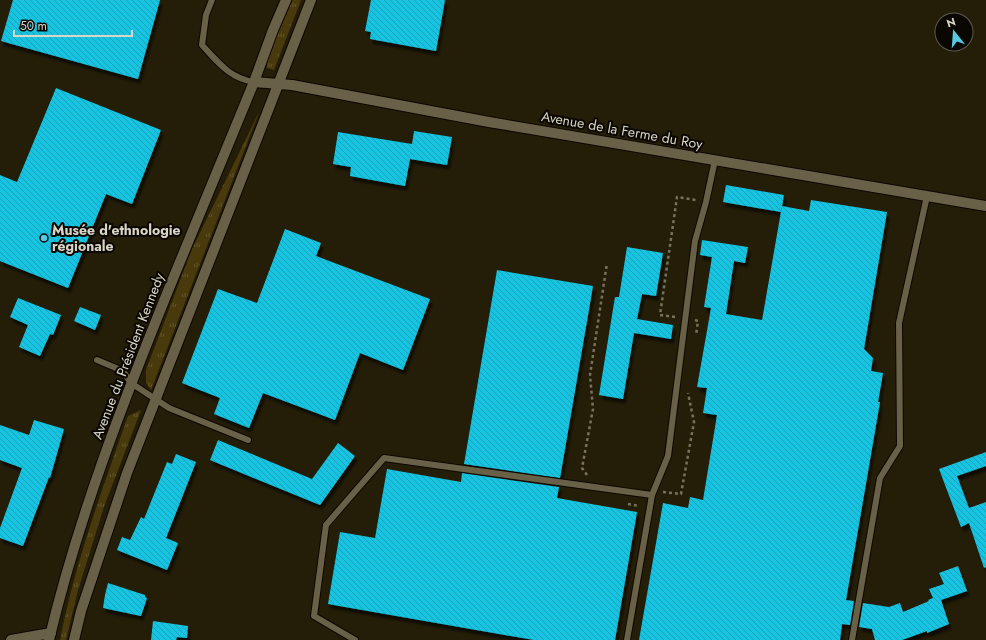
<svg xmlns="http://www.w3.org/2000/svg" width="986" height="640" font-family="Jost,sans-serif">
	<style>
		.grass { fill: url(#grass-tufts) }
		.building { fill: url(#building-back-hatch); filter: url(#shadow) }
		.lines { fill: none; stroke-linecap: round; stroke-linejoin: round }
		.lane-casing { stroke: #0d0700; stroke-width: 8 }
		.street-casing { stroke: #0d0700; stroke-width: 12 }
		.secondary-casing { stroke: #0d0700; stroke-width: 12 }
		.path { stroke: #77715f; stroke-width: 2.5; stroke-dasharray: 3 3; stroke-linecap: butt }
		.lane { stroke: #696048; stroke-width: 6 }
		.street { stroke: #696048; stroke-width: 10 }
		.secondary { stroke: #696048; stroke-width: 10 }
		.poi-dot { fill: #57c9e1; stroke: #0a0702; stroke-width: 1.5 }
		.labels { text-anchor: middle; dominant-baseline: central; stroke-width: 4; stroke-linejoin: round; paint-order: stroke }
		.street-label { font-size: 14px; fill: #d9d5c7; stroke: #0a0702 }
		.poi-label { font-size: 14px; font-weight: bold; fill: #d9d5c7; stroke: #0a0702; text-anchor: start }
	</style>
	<defs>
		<pattern id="grass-tufts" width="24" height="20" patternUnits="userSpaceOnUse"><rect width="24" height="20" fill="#483a0c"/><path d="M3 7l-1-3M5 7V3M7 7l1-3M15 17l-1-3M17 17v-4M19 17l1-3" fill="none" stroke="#62562e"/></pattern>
		<pattern id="building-back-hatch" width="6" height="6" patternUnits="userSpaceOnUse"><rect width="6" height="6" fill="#14c3e1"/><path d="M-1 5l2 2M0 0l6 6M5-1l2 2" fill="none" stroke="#1fa2b8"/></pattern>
		<filter id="shadow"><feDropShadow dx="2.5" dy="4.5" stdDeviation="1" flood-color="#0009"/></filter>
	</defs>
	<rect width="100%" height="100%" fill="#241d07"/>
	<g class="grass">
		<path d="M290,0H301L274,70L267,68V60Z"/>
		<path d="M260,110L151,390L146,383V370L192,249Z"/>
		<path d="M141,410L104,507L78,590L66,640H60C75,563 102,490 128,416Z"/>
	</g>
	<g class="building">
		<path d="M13,0H160L138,79L1,41Z"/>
		<path d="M371,0H445L436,51L370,39L371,32L365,31Z"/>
		<path d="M56,88L161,130L132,204L106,194L68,288L0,261V175L17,182Z"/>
		<path d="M414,131L452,137L447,165L410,159L405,186L350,176L351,167L333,164L338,132L412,144Z"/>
		<path d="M726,185L784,195L781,212L723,202Z"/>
		<path d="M811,200L887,212L864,349L873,358L871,371L883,373L878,402H880L846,600L854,601L850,625L842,624L840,640H639L663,503L688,508L690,497L703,500L717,415L703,413L707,388L697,387L711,308L704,307L712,257L700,255L702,240L748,247L745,263L734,261L726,314L762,320L782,206L809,211Z"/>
		<path d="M285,229L321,243L316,256L430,299L403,370L360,353L335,420L263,393L249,428L214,414L220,398L182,383L218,289L257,303Z"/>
		<path d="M627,247L663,253L656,296L642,294L637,319L673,325L671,339L634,333L623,399L599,395L615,297H619Z"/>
		<path d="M497,270L593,286L560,478L464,464Z"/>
		<path d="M18,298L61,315L53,335L50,334L40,356L19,347L28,325L10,317Z"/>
		<path d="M80,307L101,315L95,330L74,321Z"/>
		<path d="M34,420L64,429L50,478L49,477L23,546L0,538V528L22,468L0,460V425L29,435Z"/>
		<path d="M218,440L312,479L338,443L355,456L320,505L210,460Z"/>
		<path d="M986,452V466L957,476L969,508L986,502V567L984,568L969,523L961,527L939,469Z"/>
		<path d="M176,454L196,462L166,538L178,543L167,570L117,550L122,537L130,540L141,517L144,519L167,462L172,464Z"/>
		<path d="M387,469L461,482L462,473L559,487L557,498L637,512L615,640H534L328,604L340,532L375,538Z"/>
		<path d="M958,566L967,591L941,600L949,624L927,633V631L902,640H875L872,629L859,627L863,603L889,607L900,603L903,612L929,601L928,600L933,598L929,589L944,584L939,573Z"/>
		<path d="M108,583L145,595V597L147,598L141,616L103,608L105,595Z"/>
		<path d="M153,621L188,626L187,638L177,637L176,640H151Z"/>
	</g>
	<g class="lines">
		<g class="lane-casing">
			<g id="lane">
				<path d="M212,0L206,15L202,45C218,62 229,78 254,82"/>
				<path d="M97,360L123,371L131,383L169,408L248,440"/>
				<path d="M355,640L314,616L326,525L384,458L652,495"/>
				<path d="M627,640L652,495L668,456L695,241L706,202L715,160"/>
				<path d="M852,640L880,478L900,446L899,323L927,196"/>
			</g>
		</g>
		<g class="street-casing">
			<g id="street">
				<path d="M279,84L292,85L489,122L986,206"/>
				<path d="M11,640L51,633"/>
			</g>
		</g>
		<g class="secondary-casing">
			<g id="secondary">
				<path d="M254,82L279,84"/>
				<path d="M49,640C78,518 123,402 170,286C198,218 226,150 254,82L273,30L286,0"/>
				<path d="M74,640L81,611L127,473L311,0"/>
			</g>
		</g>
		<g class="path">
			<path d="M675,317L660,315L677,197L696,200"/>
			<path d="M695,320L698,321L696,335"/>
			<path d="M587,475L582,468L593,409L590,375L607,263"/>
			<path d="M663,492L681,494L694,422L688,393"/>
			<path d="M628,504L639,506"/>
		</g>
		<use href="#lane" class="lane"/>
		<use href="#street" class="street"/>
		<use href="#secondary" class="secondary"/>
	</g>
	<circle class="poi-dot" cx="44" cy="238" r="4"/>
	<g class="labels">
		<g class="street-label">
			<text transform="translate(622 130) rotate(10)">Avenue de la Ferme du Roy</text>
			<text transform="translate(128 356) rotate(-69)">Avenue du Président Kennedy</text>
		</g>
		<g class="poi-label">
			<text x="52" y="230">Musée d'ethnologie<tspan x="52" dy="16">régionale</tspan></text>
		</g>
	</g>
	<g transform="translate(954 32) rotate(343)"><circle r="19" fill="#0a0702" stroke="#5d5951"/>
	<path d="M0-3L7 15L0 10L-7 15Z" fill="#57c9e1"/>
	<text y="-6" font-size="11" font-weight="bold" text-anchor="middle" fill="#d9d5c7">N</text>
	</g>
	<path d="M14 30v6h118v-6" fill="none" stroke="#d9d5c7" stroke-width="2"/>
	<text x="20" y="30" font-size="12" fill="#d9d5c7" stroke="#0a0702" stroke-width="3" paint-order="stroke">50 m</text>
</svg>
